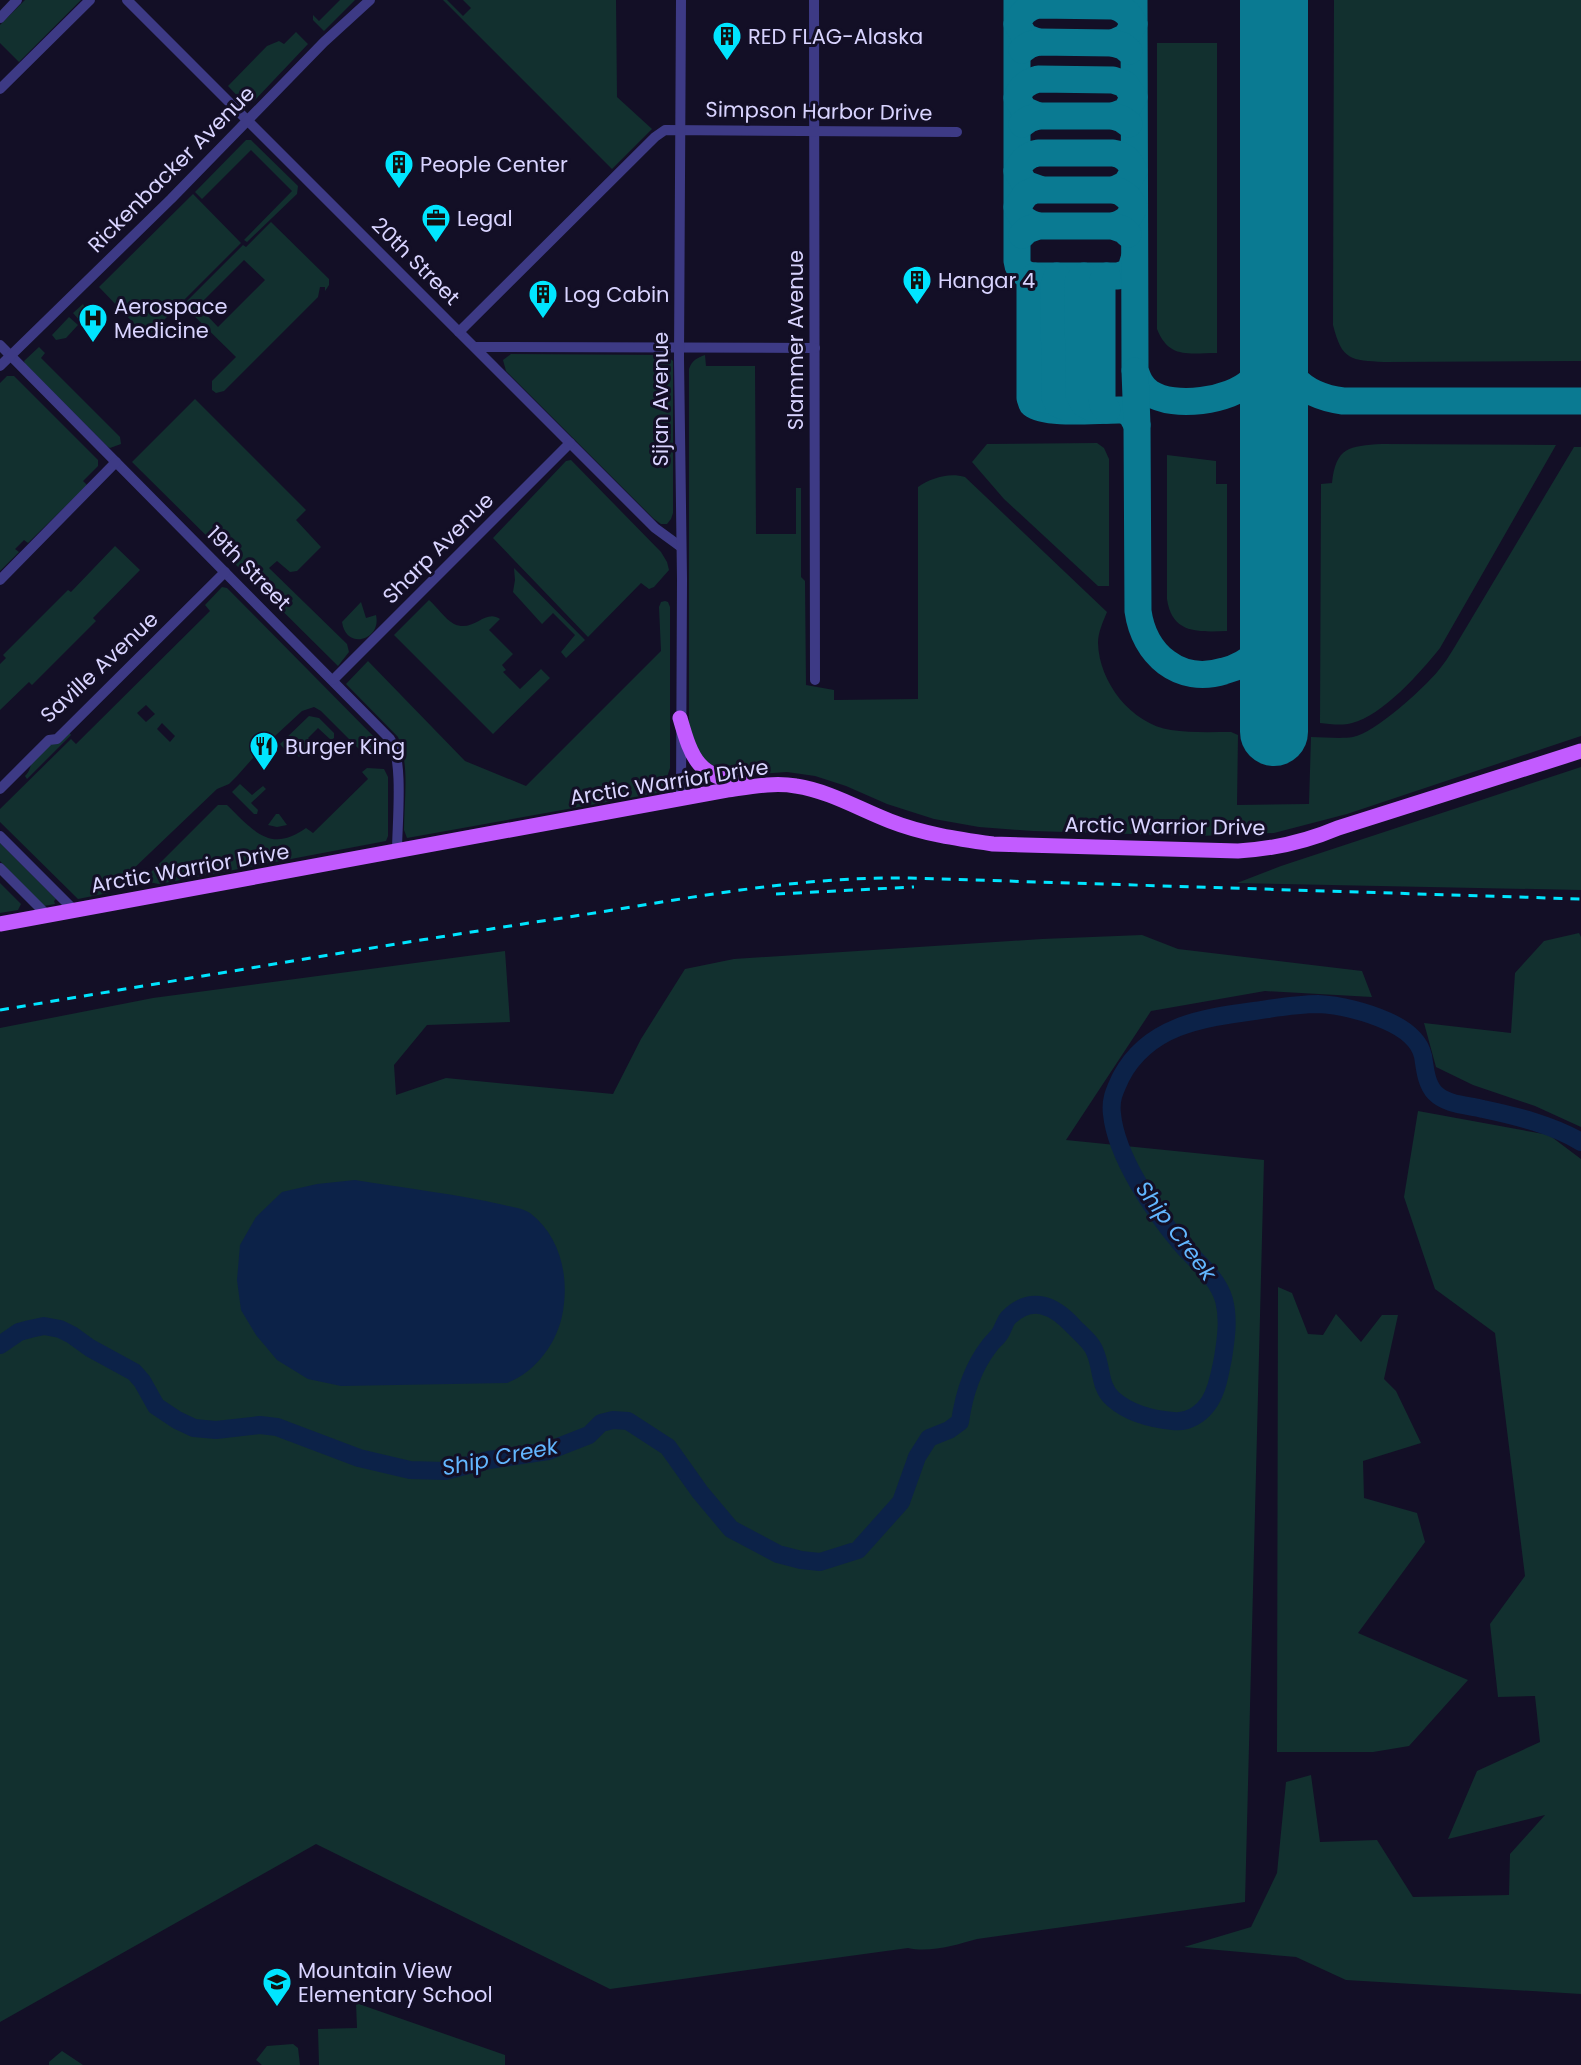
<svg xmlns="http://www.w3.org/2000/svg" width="1581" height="2065" font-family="Poppins,sans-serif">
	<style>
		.green { fill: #12302f; fill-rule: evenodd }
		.water { fill: #0c2248 }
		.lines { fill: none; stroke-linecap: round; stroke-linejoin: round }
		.river { stroke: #0c2248; stroke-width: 18 }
		.taxiway { stroke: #0a7a92; stroke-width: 27 }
		.runway { stroke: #0a7a92; stroke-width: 68 }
		.minor { stroke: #3d3a85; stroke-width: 10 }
		.primary { stroke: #c25bff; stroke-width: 15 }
		.rail { stroke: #00e5ff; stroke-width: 3; stroke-dasharray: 9 8; stroke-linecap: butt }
		.labels { text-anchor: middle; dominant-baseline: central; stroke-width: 6; stroke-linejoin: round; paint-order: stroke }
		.poi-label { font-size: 21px; fill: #d9d4ff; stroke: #130f26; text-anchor: start }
		.street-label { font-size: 21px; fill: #d9d4ff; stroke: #130f26 }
		.water-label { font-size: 22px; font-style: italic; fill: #62b6ff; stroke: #130f26 }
	</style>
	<rect width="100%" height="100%" fill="#130f26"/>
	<g class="green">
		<path d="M25,0H81L19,62L0,43V25Z"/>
		<path d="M340,0H355L324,31L313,20V15L319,21Z"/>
		<path d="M443,0H447L463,16L471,8L463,0H616L617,97L652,129L612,169Z"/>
		<path d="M1334,0H1581V361L1384,362C1351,360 1342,361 1333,325Z"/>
		<path d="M296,32L308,44L253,102L244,103L228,86L267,46L279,41L284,44Z"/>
		<path d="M1157,43H1217V353C1188,353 1169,359 1157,329Z"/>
		<path d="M246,140H251L298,186L297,194L247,242L244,240L292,191L251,150L202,199L195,192Z"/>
		<path d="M193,194L241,243L147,337L99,287Z"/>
		<path d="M271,222L329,279V285L325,291V287H320L318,297L224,391L216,393L212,390V381L236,357L183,305L243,245L246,247ZM244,260L265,280L218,327L198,306Z"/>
		<path d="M83,304L88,313L81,322L73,313Z"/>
		<path d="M69,317L78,325L66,338L56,340L52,335Z"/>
		<path d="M39,347L45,353L41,358L120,437L121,444L110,448L107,446L25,364L24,361Z"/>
		<path d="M511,354L662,355L667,356L673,361V513L671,519L667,524H661L654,519L506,371L503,360Z"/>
		<path d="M705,355L706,366H755L756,534H796V488H801V577L805,581L806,685L834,690V700L918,699V487C931,478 949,472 965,477L1107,612C1103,622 1098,632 1098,643C1099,682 1131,724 1171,730C1190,733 1212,732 1231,732L1238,735L1237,805L1309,804L1311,737C1324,737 1340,739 1353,737C1375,733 1423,689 1438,671C1444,664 1449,656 1454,648L1574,447H1581V736L1347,814L1274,833L1199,836L1033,831L979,827L934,819L887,804L846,786L815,776L787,772L742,775L726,773L700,758L689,733V369C692,360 697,358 705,355Z"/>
		<path d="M7,376H14L98,460V466L83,481L87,485L28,543L24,540L15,549L19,552L0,571V383Z"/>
		<path d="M195,399L306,510L296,520L321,547L297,571L290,572L277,561L269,568L347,644L349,652L338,666L132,462Z"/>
		<path d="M1097,443L1104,448L1109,459V586H1098L1004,499L972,462L987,444Z"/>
		<path d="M1382,444L1556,445L1440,648C1421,672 1382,716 1352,723C1342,726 1330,724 1320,723L1321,484L1332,483C1336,447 1349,446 1382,444Z"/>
		<path d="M1167,455L1216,461V484H1227V631C1198,632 1172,634 1167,599Z"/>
		<path d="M571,460L661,552L667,562L669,570L654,587L649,589L641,583L588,637L493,538L566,461Z"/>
		<path d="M115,546L140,570L93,618L96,621L32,685L29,682L0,710V664L6,658L3,655L68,590L71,592Z"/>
		<path d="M514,568L585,640L566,658L561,652L575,635L553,613L542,624L513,592L515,580Z"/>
		<path d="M222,587L227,588L384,747L385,752H366L360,750L321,711L314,707L302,711L262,748L237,776L229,784L217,789L108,893L78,899L0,822V809L71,739L76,744L210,611L205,605ZM146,705L155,714L146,722L137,713ZM162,723L175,736L170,742L157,729Z"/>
		<path d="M429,600C437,607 445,619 454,624C474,633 485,608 500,619L489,630L513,654L502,665L506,670L503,672L520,689L541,669L550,678L493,734L394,635Z"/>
		<path d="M665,601L668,602L670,607V768L663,789L657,793L407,838L404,830C404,800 410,765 398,737L346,684L368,661L465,761L526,786L661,651L659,607L661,602Z"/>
		<path d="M361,602L366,618L376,615C382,640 346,651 342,622Z"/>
		<path d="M309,716L319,718L334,733V738L331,740L318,728L308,738L312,743L299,757L290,747L286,751L280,744Z"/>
		<path d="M69,732L71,735L27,779L25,776C31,770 30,765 33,759C41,747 57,739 69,732Z"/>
		<path d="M1581,767V890L1237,883L1281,866Z"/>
		<path d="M367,768L384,769L388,777V836L386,841L159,884L148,882L150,873L218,805H227C253,830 270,854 306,828L313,833L368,779L362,772Z"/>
		<path d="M240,784L252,795L263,786L266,789L251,803L258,810L257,814H254L232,792Z"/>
		<path d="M276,814H279L287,825L277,827L268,825Z"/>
		<path d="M0,843L56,899L54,901L55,904L44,906L0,861Z"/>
		<path d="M0,883L21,904L18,910L0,913Z"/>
		<path d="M1579,933L1581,937V1127L1535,1106L1473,1085L1436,1067L1424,1023L1511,1033L1515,973L1544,941Z"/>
		<path d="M1142,935L1178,949L1362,971L1372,997L1265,991L1151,1011L1066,1140L1264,1160L1245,1902L977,1939C956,1945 930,1953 908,1948L610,1989L316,1844L0,2022V1028L153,998L505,951L510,1022L427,1025L394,1065L396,1095L446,1078L613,1094L641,1039L685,969L734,959L1042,939Z"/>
		<path d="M1418,1111L1549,1135L1581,1159V1994L1346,1980L1296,1957L1184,1947L1251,1927L1277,1873L1286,1782L1311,1775L1320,1842L1377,1840L1413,1897L1509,1895L1510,1854L1545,1815L1448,1839L1477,1771L1540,1742L1535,1696L1498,1697L1490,1624L1525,1576L1495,1333L1435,1289L1404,1197Z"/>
		<path d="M1278,1287L1292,1293L1308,1334L1323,1335L1336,1314L1361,1342L1382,1315H1398L1384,1379L1396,1391L1421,1443L1363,1461L1364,1498L1417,1513L1425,1542L1358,1633L1468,1680L1409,1746L1373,1752H1277Z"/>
		<path d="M356,2003L505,2055V2065H319L318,2029L357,2028Z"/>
		<path d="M293,2044L298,2048L300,2065H262L256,2060L267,2046Z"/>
		<path d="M62,2051L83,2065H49V2062Z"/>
	</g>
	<path class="water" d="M355,1180C405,1188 455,1194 504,1205C512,1207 523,1208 530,1213C560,1236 569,1275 563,1311C558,1342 536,1372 507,1383L341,1386L308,1379L277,1360L256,1335L241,1310L237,1280L240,1245L256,1217L282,1192L317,1184Z"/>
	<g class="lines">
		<path class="river" d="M0,1345L19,1332L30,1329L44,1326L60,1329L72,1335L90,1348L134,1372L142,1381L156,1406L177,1420L194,1428L216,1430L260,1425L277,1427L359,1458L410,1470L445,1471L489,1460L548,1451L589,1435L601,1423L613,1420L628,1421L668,1447L700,1492L731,1529L778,1554L801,1560L820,1562L858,1550L901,1502L917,1457L929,1438L949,1430L960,1422C964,1393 972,1368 990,1345C993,1341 996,1339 999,1335C1003,1330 1004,1323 1008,1318C1032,1294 1055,1306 1074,1327C1081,1334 1092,1343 1095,1352C1102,1367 1099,1387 1113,1399C1130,1414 1151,1419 1173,1421C1188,1423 1202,1414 1210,1401C1218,1388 1220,1372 1223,1358C1226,1339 1229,1319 1224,1300C1217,1276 1196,1262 1181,1244C1154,1212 1116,1156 1112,1114C1110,1099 1115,1090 1121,1077C1148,1026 1201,1018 1254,1011C1275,1008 1297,1004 1318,1004C1340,1005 1367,1012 1387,1021C1403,1028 1419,1039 1423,1056C1425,1068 1426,1084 1435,1093C1447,1105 1467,1105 1483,1109C1516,1116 1553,1125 1581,1142"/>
		<g class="taxiway">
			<path d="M1017,0V261C1018,270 1023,274 1032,276H1118L1130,272L1134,259"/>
			<path d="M1134,0L1135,370C1138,379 1141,387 1150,393C1174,409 1230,401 1251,381C1268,364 1271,344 1274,321"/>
			<path d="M1038,42L1025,37L1017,24C1021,13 1027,8 1038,5L1113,6C1123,8 1130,14 1134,24L1126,37L1113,43"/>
			<path d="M1022,50L1029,45L1038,42L1113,43L1123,46L1129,51"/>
			<path d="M1038,116L1024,110L1017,98C1020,87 1027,82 1038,79L1113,80L1125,84L1134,97L1126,111L1113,116"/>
			<path d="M1022,124L1029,119L1038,116H1113L1122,119L1129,124"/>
			<path d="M1039,189L1025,184L1017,171C1021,161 1027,155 1038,153H1113C1125,155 1130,161 1134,171L1126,184L1114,190"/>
			<path d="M1038,226C1027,223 1020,218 1017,207L1026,194L1035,190H1114C1124,192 1130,198 1134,207C1130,218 1125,223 1113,226"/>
			<path d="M1022,235L1027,230L1038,226H1113L1124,230L1128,234"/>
			<path d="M1035,276L1030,283V398L1032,404C1048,416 1101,409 1123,410L1131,414L1137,425"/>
			<path d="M1057,276L1054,285L1055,397L1058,404L1073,410"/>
			<path d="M1084,276L1078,282L1079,395L1084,404L1096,410"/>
			<path d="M1107,276L1102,282V399L1103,405L1107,410"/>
			<path d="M1274,330C1283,372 1298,395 1343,401H1581"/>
			<path d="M1135,371L1137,425L1138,611C1144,654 1179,685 1224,671C1236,668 1247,663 1256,653C1266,640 1270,625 1274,610"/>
		</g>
		<path class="runway" d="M1274,732V0"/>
		<g class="minor">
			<path d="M127,0L655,528L681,547"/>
			<path d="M814,0L815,680"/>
			<path d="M0,18L17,0"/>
			<path d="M0,89L90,0"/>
			<path d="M459,332L655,137L665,130L957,132"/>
			<path d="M0,345L390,739C404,759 397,825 397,851"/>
			<path d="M475,347L815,348"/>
			<path d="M0,366L171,199L324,42L370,0"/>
			<path d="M0,580L116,462"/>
			<path d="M333,680L570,443"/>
			<path d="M0,789L49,740L57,739L225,572"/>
			<path d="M681,798L682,579L679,358L681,0"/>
			<path d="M0,836L75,911"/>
			<path d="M0,868L47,915"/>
		</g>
		<g class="primary">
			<path d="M680,718C692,760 698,777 745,783"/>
			<path d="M0,924L727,790C749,787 774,782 796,786C829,791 859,809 890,821C923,834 958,839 993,844L1238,851C1274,849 1305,842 1338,828L1581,751"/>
		</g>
		<g class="rail">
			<path d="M776,894L914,887"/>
			<path d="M0,1010C192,978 383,945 575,916C686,899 797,876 910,878L1581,899"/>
		</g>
	</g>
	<defs>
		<g id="building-pin" transform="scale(1.5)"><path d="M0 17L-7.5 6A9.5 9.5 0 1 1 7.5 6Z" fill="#00e5ff" stroke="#130f26"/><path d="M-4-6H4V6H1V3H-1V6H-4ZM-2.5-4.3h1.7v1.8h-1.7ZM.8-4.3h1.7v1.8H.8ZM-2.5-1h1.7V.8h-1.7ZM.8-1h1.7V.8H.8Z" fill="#111"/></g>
		<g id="office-pin" transform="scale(1.5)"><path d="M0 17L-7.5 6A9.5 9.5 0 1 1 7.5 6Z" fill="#00e5ff" stroke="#130f26"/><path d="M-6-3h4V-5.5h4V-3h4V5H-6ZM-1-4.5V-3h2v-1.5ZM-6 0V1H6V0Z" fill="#111"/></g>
		<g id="hospital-pin" transform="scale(1.5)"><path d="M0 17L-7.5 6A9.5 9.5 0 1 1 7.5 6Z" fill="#00e5ff" stroke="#130f26"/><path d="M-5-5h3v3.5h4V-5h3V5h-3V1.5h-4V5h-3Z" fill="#111"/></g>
		<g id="restaurant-pin" transform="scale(1.5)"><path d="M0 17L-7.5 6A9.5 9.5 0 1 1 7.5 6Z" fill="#00e5ff" stroke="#130f26"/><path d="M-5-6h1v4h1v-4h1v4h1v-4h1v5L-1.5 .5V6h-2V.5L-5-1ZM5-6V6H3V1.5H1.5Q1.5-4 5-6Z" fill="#111"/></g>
		<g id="school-pin" transform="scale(1.5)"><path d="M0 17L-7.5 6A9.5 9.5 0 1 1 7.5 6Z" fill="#00e5ff" stroke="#130f26"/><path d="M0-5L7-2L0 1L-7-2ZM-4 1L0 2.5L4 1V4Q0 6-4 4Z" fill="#111"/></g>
	</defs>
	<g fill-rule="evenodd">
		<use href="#building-pin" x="727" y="36"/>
		<use href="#building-pin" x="399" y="164"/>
		<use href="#office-pin" x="436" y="218"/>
		<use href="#building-pin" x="917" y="280"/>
		<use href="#building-pin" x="543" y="294"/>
		<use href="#hospital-pin" x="93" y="318"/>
		<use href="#restaurant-pin" x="264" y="746"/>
		<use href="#school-pin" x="277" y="1982"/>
	</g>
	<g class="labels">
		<g class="poi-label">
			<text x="748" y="36">RED FLAG-Alaska</text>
			<text x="420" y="164">People Center</text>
			<text x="457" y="218">Legal</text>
			<text x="938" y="280">Hangar 4</text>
			<text x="564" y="294">Log Cabin</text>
			<text x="114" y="306">Aerospace<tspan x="114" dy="24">Medicine</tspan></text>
			<text x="285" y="746">Burger King</text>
			<text x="298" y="1970">Mountain View<tspan x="298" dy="24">Elementary School</tspan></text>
		</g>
		<g class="street-label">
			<text transform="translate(819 111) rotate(1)">Simpson Harbor Drive</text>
			<text transform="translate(171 169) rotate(-45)">Rickenbacker Avenue</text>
			<text transform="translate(416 261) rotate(45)">20th Street</text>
			<text transform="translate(795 340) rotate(-90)">Slammer Avenue</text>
			<text transform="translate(660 399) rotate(-90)">Sijan Avenue</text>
			<text transform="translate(438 548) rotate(-45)">Sharp Avenue</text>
			<text transform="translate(249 568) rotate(45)">19th Street</text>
			<text transform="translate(99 667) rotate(-43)">Saville Avenue</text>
			<text transform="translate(669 782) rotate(-9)">Arctic Warrior Drive</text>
			<text transform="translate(1165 826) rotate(1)">Arctic Warrior Drive</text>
			<text transform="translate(190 868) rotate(-10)">Arctic Warrior Drive</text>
		</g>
		<g class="water-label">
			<text transform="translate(1176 1231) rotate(53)">Ship Creek</text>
			<text transform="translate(500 1457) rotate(-11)">Ship Creek</text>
		</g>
	</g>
</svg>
